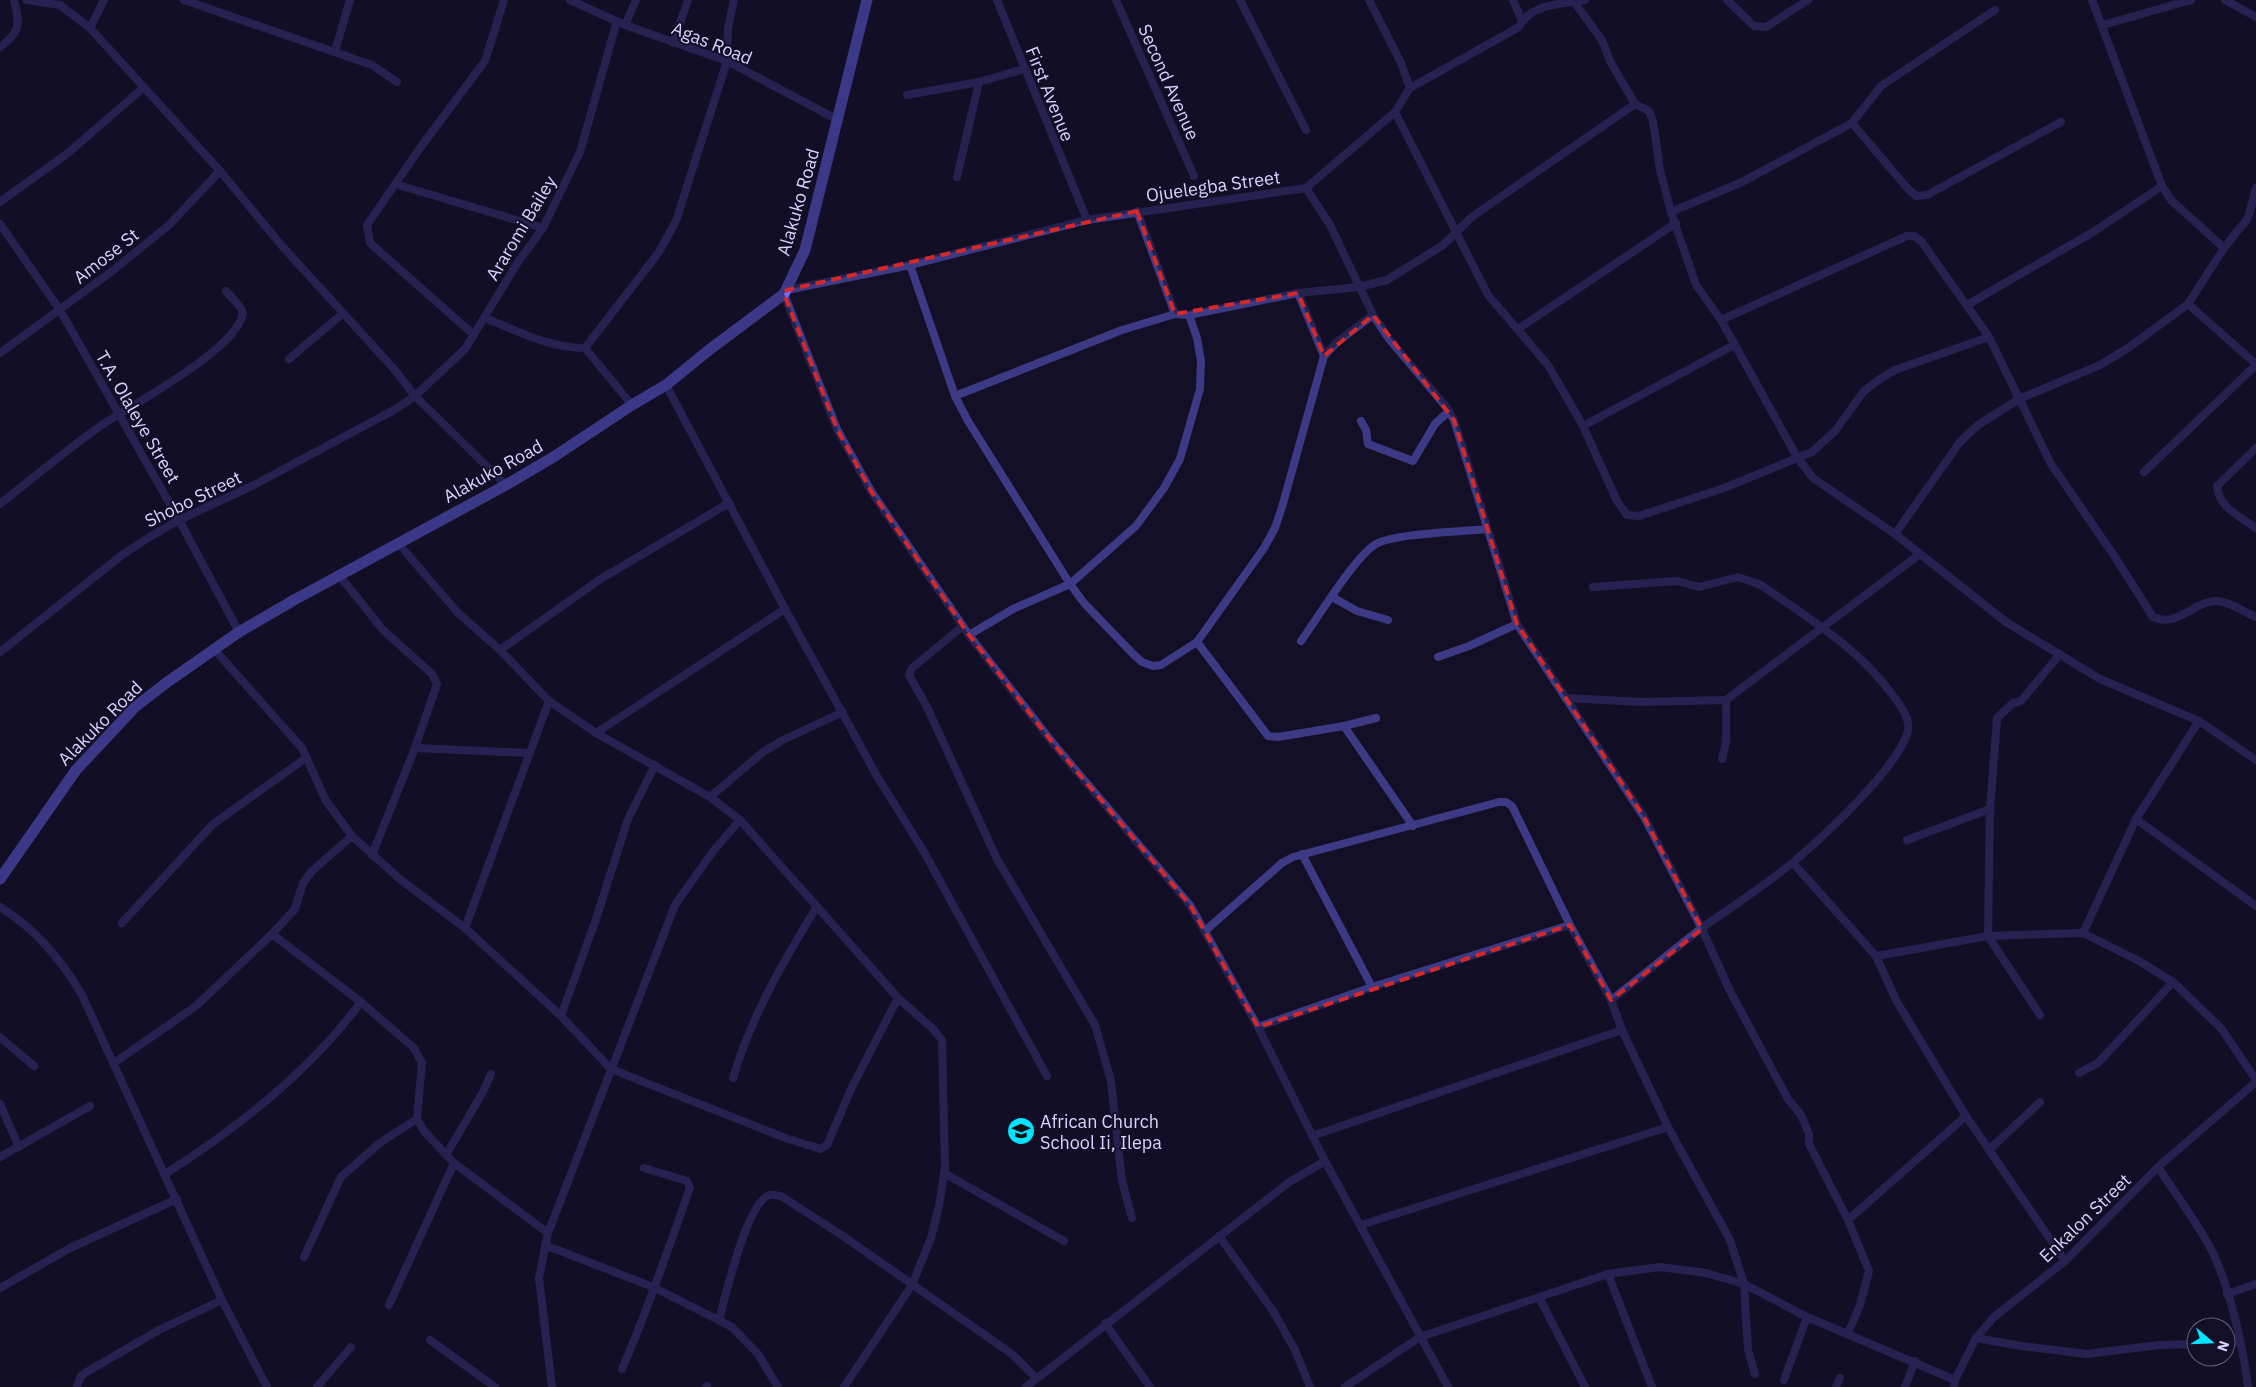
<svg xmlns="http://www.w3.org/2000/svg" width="2256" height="1387" font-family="'IBM Plex Sans',sans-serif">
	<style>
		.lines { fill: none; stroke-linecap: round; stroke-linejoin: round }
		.street { stroke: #3d3a85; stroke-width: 8 }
		.secondary { stroke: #6f6bff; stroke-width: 11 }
		.marked { fill: none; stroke: #d62828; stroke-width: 4; stroke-dasharray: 10 6; stroke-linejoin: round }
		.labels { text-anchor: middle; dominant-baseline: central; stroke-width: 4; stroke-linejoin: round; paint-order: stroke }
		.street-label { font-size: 18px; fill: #d9d4ff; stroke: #130f26 }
		.poi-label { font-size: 18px; fill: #d9d4ff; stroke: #130f26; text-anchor: start }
	</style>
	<rect width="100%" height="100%" fill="#130f26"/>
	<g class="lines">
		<g class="street">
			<path d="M27,0L60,5L90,28L220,171L282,246L394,369L415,396L506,485"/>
			<path d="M184,0L372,65L397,82"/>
			<path d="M570,0L625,25L727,61L838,120"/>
			<path d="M997,0L1087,220"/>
			<path d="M1116,0L1194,176"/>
			<path d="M1240,0L1306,130"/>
			<path d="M1369,0L1401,63L1410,88"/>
			<path d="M1513,0L1522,21"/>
			<path d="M1727,0L1754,26L1766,27L1808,0"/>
			<path d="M2092,0L2162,186L2171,200L2224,248"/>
			<path d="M2225,0L2256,17"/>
			<path d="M1574,2L1602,40L1610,61L1635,104L1649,111L1653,121L1660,170L1671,212L1696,285L1721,320L1797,457L1813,478L1895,534L2006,622L2100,679L2199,721L2256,760"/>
			<path d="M625,25L636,0"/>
			<path d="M2103,25L2191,0"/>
			<path d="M90,28L104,0"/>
			<path d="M673,43L688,0"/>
			<path d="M0,47C21,32 20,24 14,0"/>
			<path d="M335,51L350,0"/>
			<path d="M907,95L979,82L1024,69"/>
			<path d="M1395,112L1488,295L1548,365L1583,426L1617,501L1627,515L1639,516L1724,488L1812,452L1835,431L1864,391L1880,379L1895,370L1989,337"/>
			<path d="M1852,123L1908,189L1916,196L1927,195L2061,122"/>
			<path d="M957,177L979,82"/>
			<path d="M395,184L543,228"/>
			<path d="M1306,188L1330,225L1373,315L1389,339L1447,408L1454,420L1517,624L1644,817L1702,929L1730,991L1788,1099L1801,1115L1809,1134V1144L1848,1220L1869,1271L1860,1305L1848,1333"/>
			<path d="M0,202L68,153L143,88"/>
			<path d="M1137,211L1175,314"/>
			<path d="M1671,212L1742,182L1852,123L1881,86L1995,10"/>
			<path d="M0,224L60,310L179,520L239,632"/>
			<path d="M910,265L955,396L968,421L1070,584L1084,603L1134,655L1142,662L1153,666L1161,665L1197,642L1264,548L1275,528L1282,507L1324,356L1337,342L1373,315"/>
			<path d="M787,290L910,265L1087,220L1306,188L1395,112L1410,88L1519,27C1532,2 1561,5 1585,0"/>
			<path d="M1298,293L1324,356"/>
			<path d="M784,294L837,429L871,491L969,635L1052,742L1190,905L1258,1027L1325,1161L1448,1387"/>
			<path d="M2188,304L2256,364"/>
			<path d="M1967,305L2093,232L2162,186"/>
			<path d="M485,318C518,331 549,348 585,348L659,252L676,221L727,61L728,28L734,0"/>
			<path d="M1721,320L1907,236H1914L1921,241L1989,337L2051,464L2115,557L2153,617C2178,628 2192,602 2216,601C2229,601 2244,612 2256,617"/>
			<path d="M1518,329L1676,223"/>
			<path d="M474,335L370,243L367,225L420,148L485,61L504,0"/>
			<path d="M585,348L632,405"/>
			<path d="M0,353L111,272L169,225L220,171"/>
			<path d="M289,359L342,314"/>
			<path d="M666,385L785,609L877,776L924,852L1047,1076"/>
			<path d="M955,396L1122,330L1175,314L1189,315L1298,293L1359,287L1387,280L1443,245L1473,216L1635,104"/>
			<path d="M1361,421L1366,430L1368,444L1413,461L1435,424L1449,411"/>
			<path d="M1583,426L1734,345"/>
			<path d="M2256,448L2217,486C2218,507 2241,517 2256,528"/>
			<path d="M2144,472L2256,365"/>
			<path d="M0,504C33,478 65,451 99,427C131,405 237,350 243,313L240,307L226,291"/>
			<path d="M1895,534L1960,442L1978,425L2019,399L2100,365L2128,348L2188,304L2224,248L2248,218L2256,188"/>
			<path d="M398,543L458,613L500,650L549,701L596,733L710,797L740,820L898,998L933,1029L942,1040L945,1169L939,1206L931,1238L912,1285L844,1387"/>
			<path d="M339,575L383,630L432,674L437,684L415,748L372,855"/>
			<path d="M1593,587L1677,581L1699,587L1738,577L1761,585C1808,618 1857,647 1891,693C1898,702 1906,712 1908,723C1915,753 1817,843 1792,863C1764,886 1733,906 1703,927C1672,951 1642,976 1611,1000"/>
			<path d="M1332,597L1357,611L1388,620"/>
			<path d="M963,626L912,668L909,675L927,707L997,859L1095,1025L1111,1081L1122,1181L1132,1218"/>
			<path d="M969,635L1013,609L1070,584L1136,526L1164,488L1180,459L1200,389L1201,361L1197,338L1189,315"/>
			<path d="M1301,641C1317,619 1356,555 1376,544C1395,533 1461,532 1486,529"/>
			<path d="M1197,642L1268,736L1278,737L1344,726L1376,718"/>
			<path d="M214,649L302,748L326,801L352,836L401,880L465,928L561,1016L611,1069L788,1139L821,1149L827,1145L852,1087L898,998"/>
			<path d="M500,650L599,580L729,503"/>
			<path d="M0,652L122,555L148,538L179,520L252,486L394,410L415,396L465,349L518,262L543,228L580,152L617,21"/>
			<path d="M1438,657L1469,646L1517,624"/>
			<path d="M1566,698L1641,702L1726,700L1920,554"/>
			<path d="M1344,726L1413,826"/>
			<path d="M596,733L785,609"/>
			<path d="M415,748L528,753"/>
			<path d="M1722,759L1726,742V700"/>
			<path d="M710,797L763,752L783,740L843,712"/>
			<path d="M2136,819L2256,906"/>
			<path d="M1907,840L1990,809"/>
			<path d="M1302,854L1372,987"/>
			<path d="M1793,863L1876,956L1897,1002L1966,1116L2065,1261"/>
			<path d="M0,907C36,929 61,959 82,995L222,1300L267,1387"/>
			<path d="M122,923L213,824L306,758"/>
			<path d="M465,928L549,701"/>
			<path d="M1206,930L1282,863L1293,857L1499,802H1506L1512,806L1570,925L1611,1000L1622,1030L1668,1127L1730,1240L1744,1284L1748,1350L1755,1374"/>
			<path d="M2083,933L2136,819L2199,721"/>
			<path d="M272,934L361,1002L414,1048L422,1063L417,1119L424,1131L454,1163L548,1233"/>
			<path d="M1876,956L1988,936L2083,933L2139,961L2173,982L2221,1028L2256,1080"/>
			<path d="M2040,1015L1988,936L1990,809L1997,718L2013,703L2021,701L2060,654"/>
			<path d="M561,1016L596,919L628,819L655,765"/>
			<path d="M1258,1027L1372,987L1570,925"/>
			<path d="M0,1037L34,1066"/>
			<path d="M114,1063L196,1006L272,934L295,909L303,883L312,871L352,836"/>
			<path d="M2079,1073L2098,1063L2173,982"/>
			<path d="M733,1078C751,1017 783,962 816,908"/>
			<path d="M0,1104L19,1147"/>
			<path d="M1312,1136L1622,1030"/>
			<path d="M1990,1149L2040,1102"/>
			<path d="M446,1155L483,1092L491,1074"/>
			<path d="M0,1157L90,1106"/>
			<path d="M2158,1167C2176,1195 2197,1222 2212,1251C2230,1288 2243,1346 2248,1387"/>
			<path d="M944,1173L1064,1241"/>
			<path d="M165,1174C236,1129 310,1071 361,1002"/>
			<path d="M1848,1220L1966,1116"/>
			<path d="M1361,1225L1668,1127"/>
			<path d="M1219,1236L1273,1311L1295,1350L1310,1387"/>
			<path d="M545,1245L653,1287L732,1327L758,1354L778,1387"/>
			<path d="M304,1257L341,1177L381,1142L417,1119"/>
			<path d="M1608,1274L1652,1387"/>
			<path d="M0,1288L70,1248L177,1199"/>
			<path d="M2227,1294L2256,1284"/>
			<path d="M1539,1297L1585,1387"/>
			<path d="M389,1305L454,1163"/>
			<path d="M719,1320C725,1298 747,1200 770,1195C773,1194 778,1196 781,1196L843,1236L1012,1354L1036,1378"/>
			<path d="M1105,1323L1150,1387"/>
			<path d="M1976,1338L2021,1346L2087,1354L2159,1345L2196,1344"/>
			<path d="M430,1340L495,1387"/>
			<path d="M2226,1343L2239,1342"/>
			<path d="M622,1369C648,1310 668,1249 690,1188L687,1181L644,1168"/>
			<path d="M1784,1380L1807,1317"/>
			<path d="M77,1387L81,1376L85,1373L159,1330L222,1300"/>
			<path d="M317,1387L351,1347"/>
			<path d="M552,1387L539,1278L548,1233L675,905L714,850L740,820"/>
			<path d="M706,1387L707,1386"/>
			<path d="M1026,1387L1288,1183L1325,1161"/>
			<path d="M1345,1387L1420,1337L1608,1274L1660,1267L1706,1273L1744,1284L1807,1317L1955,1380"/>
			<path d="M1836,1387L1840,1378"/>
			<path d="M1905,1387L1915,1361"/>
			<path d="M1954,1387L1955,1380L1976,1338L1994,1317L2065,1261L2158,1167L2256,1082"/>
		</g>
		<path class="secondary" d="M0,879L76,770L135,707L166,683L239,632L294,600L506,485L555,456L632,405L666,385L709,350L784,294L805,250L867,0"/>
	</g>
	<path d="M0 0H2256V1387H0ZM1137,211L1175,314L1298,293L1324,356L1373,315L1454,420L1517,624L1644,817L1702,929L1611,1000L1570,925L1258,1027L1190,905L1052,742L969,635L871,491L837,429L784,294L787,290Z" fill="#130f26" fill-opacity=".55" fill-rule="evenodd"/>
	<path class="marked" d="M1137,211L1175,314L1298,293L1324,356L1373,315L1454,420L1517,624L1644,817L1702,929L1611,1000L1570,925L1258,1027L1190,905L1052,742L969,635L871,491L837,429L784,294L787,290Z"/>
	<defs>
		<g id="school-disc" transform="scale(1.4375)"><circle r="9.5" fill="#00e5ff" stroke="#130f26"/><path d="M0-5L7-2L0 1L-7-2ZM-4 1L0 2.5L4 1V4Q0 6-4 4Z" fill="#111"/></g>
	</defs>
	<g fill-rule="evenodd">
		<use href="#school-disc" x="1021" y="1131"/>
	</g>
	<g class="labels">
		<g class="street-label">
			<text transform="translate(712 43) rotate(22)">Agas Road</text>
			<text transform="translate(1169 82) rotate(66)">Second Avenue</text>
			<text transform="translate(1050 94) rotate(68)">First Avenue</text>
			<text transform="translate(1213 186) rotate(-8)">Ojuelegba Street</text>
			<text transform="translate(798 202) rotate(-74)">Alakuko Road</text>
			<text transform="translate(521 228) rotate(-59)">Araromi Bailey</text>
			<text transform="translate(106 256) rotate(-38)">Amose St</text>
			<text transform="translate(138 417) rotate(60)">T.A. Olaleye Street</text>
			<text transform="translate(493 471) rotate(-29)">Alakuko Road</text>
			<text transform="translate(193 499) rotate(-26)">Shobo Street</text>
			<text transform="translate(100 723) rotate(-45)">Alakuko Road</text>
			<text transform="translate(2085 1218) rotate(-44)">Enkalon Street</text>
		</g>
		<g class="poi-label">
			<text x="1040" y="1121">African Church<tspan x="1040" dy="21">School Ii, Ilepa</tspan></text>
		</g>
	</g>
	<g transform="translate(2211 1342) rotate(109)"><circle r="24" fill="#130f26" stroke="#625e7d"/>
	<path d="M0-4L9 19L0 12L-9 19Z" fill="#00e5ff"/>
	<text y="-8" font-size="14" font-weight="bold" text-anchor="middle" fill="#d9d4ff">N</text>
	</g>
</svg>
